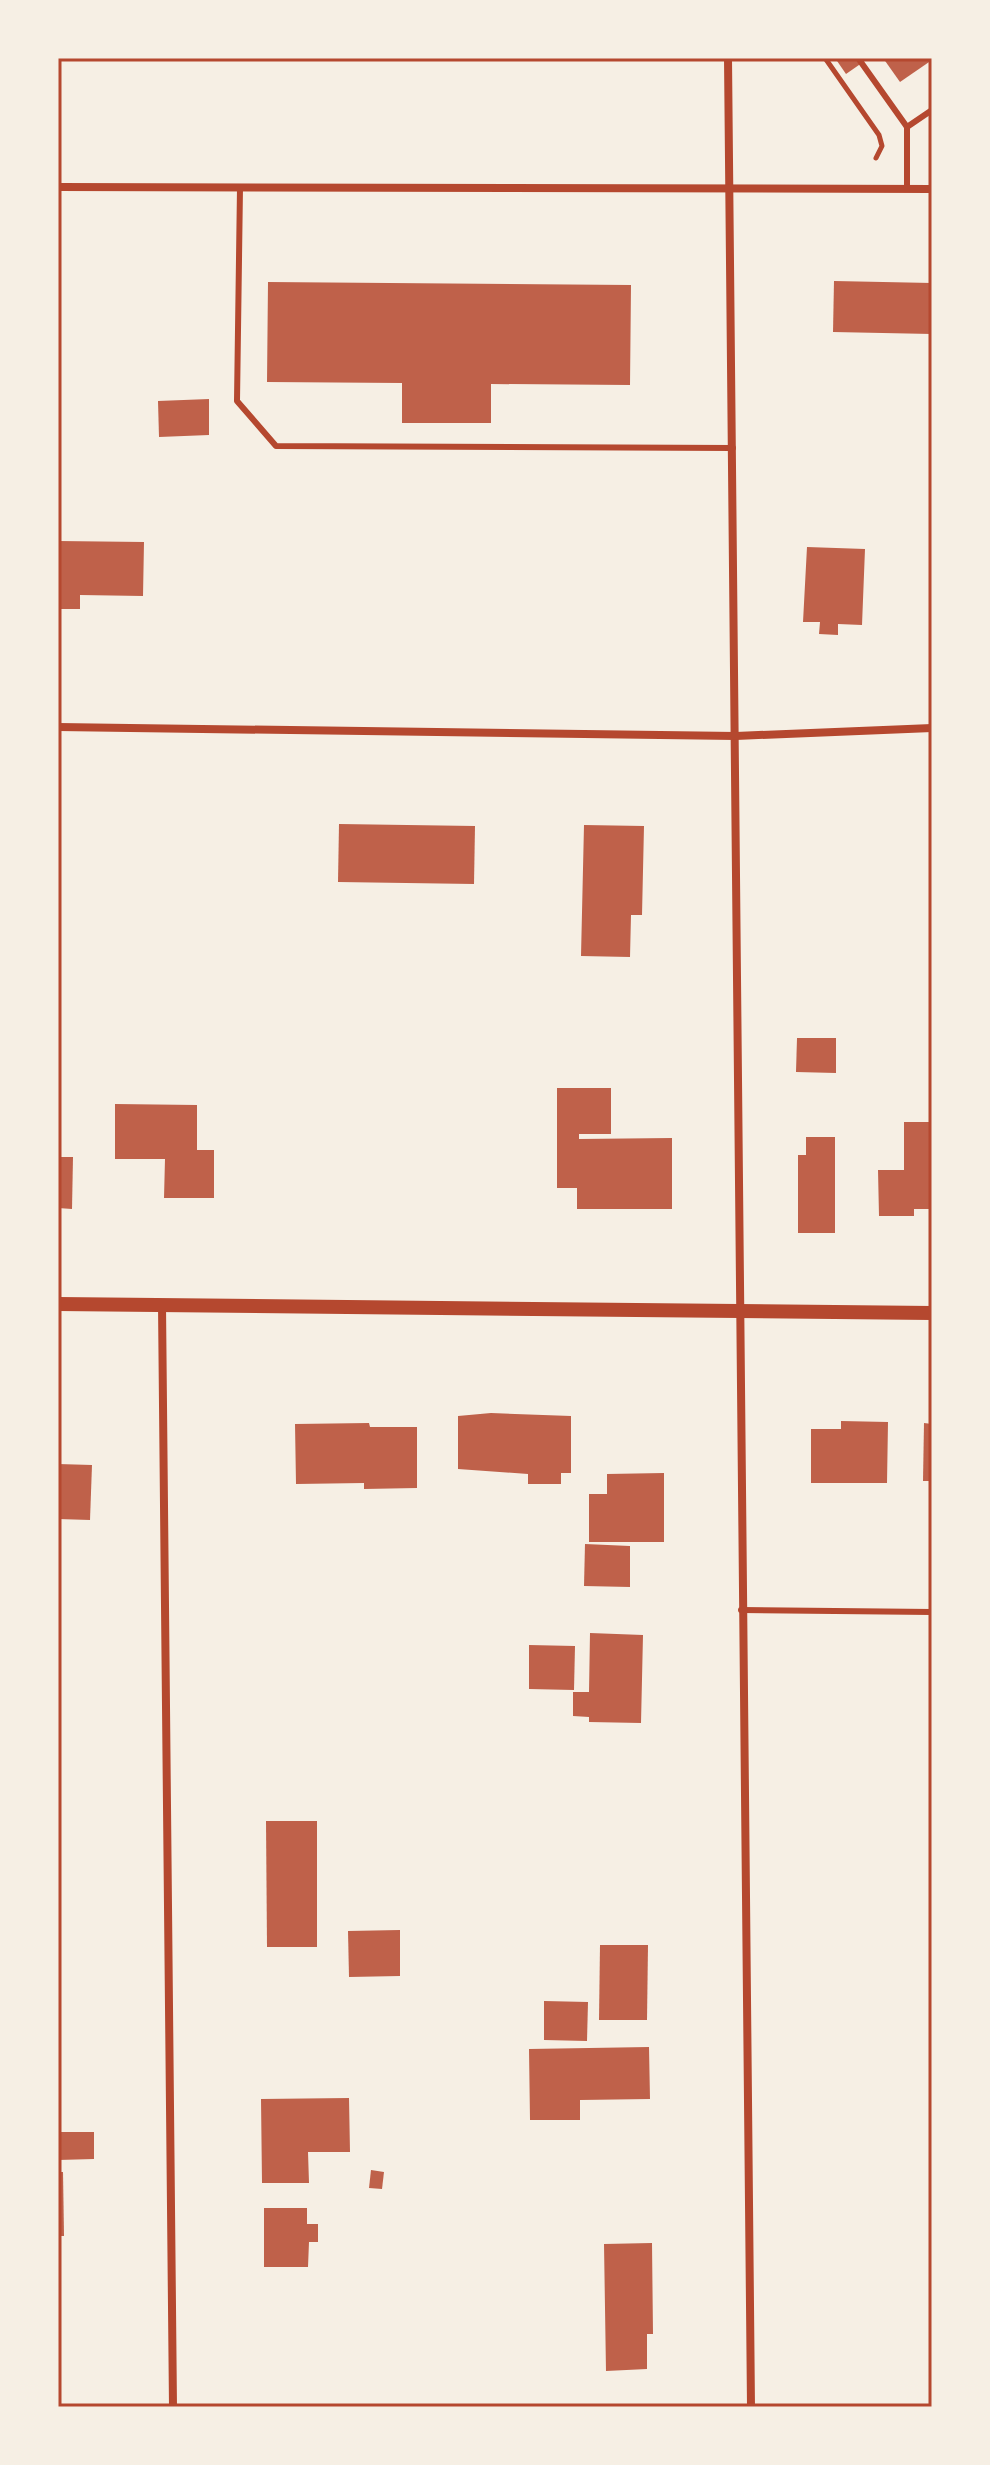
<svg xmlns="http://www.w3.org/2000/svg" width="990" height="2465" font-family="Rubik,sans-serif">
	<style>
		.building { fill: #bf614a }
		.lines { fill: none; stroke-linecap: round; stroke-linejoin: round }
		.path { stroke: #b5482f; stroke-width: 5 }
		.service { stroke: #b5482f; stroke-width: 6 }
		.minor { stroke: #b5482f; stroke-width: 8 }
		.tertiary { stroke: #b5482f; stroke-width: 14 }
		.neatline { fill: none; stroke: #b5482f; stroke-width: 3 }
	</style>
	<rect width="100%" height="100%" fill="#f6efe4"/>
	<g class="building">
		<path d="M835,58H869L846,74Z"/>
		<path d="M883,58H932V60L900,82Z"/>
		<path d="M834,281L932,283V334L833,332Z"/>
		<path d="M268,282L631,285L630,385L491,384V423H402V383L267,382Z"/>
		<path d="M209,399V435L159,437L158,401Z"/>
		<path d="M58,541L144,542L143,596L80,595V609H58Z"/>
		<path d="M807,547L865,549L862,625L838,624V635L819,634L820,622H803Z"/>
		<path d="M339,824L475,826L474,884L338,882Z"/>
		<path d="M584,825L644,826L642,915H631L630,957L581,956Z"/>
		<path d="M797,1038H836V1073L796,1072Z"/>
		<path d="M557,1088H611V1134H579V1139L672,1138V1209H577V1188H557Z"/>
		<path d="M115,1104L197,1105V1150H214V1198H164L165,1159H115Z"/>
		<path d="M904,1122H932V1209H914V1216H879L878,1170H904Z"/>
		<path d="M806,1137H835V1233H798V1155H806Z"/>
		<path d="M58,1157H73L72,1209L58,1208Z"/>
		<path d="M491,1413L571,1416V1473H561V1484H528V1474L458,1469V1416Z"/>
		<path d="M841,1421L888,1422L887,1483H811V1429H841Z"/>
		<path d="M369,1423L370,1427H417V1488L364,1489V1483L296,1484L295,1424Z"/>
		<path d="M924,1423L932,1424V1481H923Z"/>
		<path d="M58,1464L92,1465L90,1520L58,1519Z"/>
		<path d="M664,1473V1542H589V1494H607V1474Z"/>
		<path d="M585,1544L630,1546V1587L584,1586Z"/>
		<path d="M590,1633L643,1635L641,1723L589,1722V1717L573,1716V1692H589Z"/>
		<path d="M529,1645L575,1646L574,1690L529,1689Z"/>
		<path d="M266,1821H317V1947H267Z"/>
		<path d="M400,1930V1976L349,1977L348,1931Z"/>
		<path d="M600,1945H648L647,2020H599Z"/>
		<path d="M544,2001L588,2002L587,2041L544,2040Z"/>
		<path d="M649,2047L650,2099L580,2100V2120H530L529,2049Z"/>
		<path d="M349,2098L350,2152H308L309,2183H262L261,2099Z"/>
		<path d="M58,2132H94V2159L58,2160Z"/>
		<path d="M371,2170L384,2172L382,2189L369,2188Z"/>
		<path d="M58,2172H63L64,2236H58Z"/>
		<path d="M264,2208H307V2224H318V2242H309L308,2267H264Z"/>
		<path d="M652,2243L653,2334H647V2369L606,2371L604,2244Z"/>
	</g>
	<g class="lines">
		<path class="path" d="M825,58L879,135L882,146L876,158"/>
		<g class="service">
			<path d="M858,58L907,127V189"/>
			<path d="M907,127L932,110"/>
			<path d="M240,188L237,401L276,446L733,448"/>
			<path d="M741,1610L932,1612"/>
		</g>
		<g class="minor">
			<path d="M728,58L751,2407"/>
			<path d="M58,187L932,189"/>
			<path d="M58,727L736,736L932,728"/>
			<path d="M162,1305L173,2407"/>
		</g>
		<path class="tertiary" d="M58,1304L932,1313"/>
	</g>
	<rect width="990" height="2465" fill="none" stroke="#f6efe4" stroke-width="120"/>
	<rect x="60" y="60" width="870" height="2345" class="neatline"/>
</svg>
